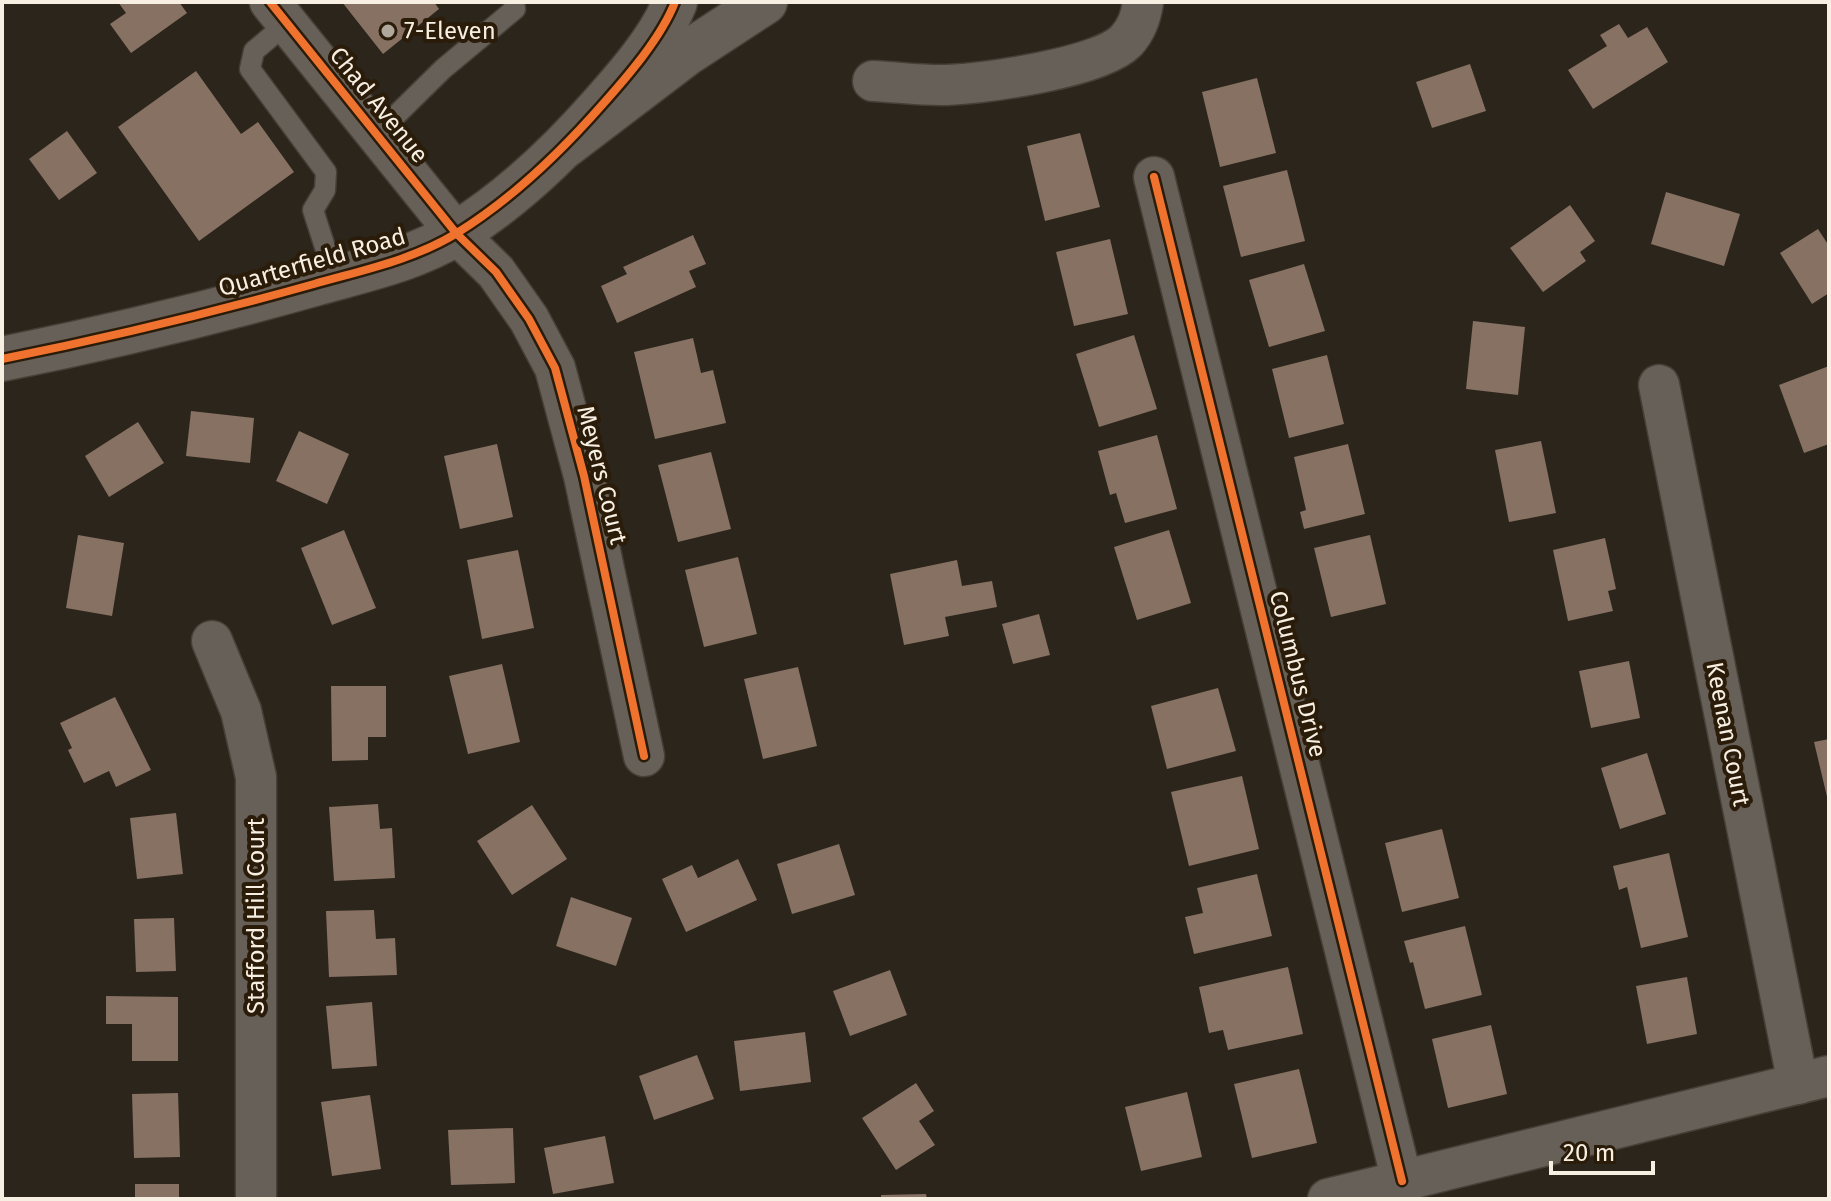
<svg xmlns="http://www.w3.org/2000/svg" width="1831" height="1201" font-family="'Fira Sans',sans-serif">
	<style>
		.building { fill: #867162 }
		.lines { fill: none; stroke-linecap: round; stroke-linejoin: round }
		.service-casing { stroke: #453f37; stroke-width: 23 }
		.minor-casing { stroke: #453f37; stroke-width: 43 }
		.tertiary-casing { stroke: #453f37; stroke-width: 47 }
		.secondary-casing { stroke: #453f37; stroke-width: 47 }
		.service { stroke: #676058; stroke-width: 20 }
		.minor { stroke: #676058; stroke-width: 40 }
		.tertiary { stroke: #676058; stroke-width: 44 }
		.secondary { stroke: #676058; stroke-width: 44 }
		.cycleway-casing { stroke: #2a1c09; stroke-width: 13 }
		.cycleway { stroke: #ef722f; stroke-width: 8 }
		.poi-dot { fill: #b1a89d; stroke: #2a1c09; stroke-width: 3 }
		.labels { text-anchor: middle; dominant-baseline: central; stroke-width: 8; stroke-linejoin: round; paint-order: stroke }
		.poi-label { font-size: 24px; fill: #f8efe3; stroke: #2a1c09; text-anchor: start }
		.street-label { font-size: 24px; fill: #f8efe3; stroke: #2a1c09 }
	</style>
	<rect width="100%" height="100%" fill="#2c251b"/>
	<g class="building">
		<path d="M118,2H179L187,13L131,53L110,24L126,13Z"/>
		<path d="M342,2H434L439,9L383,54Z"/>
		<path d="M1619,24L1628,38L1647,27L1668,62L1593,109L1568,70L1607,46L1600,35Z"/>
		<path d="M1470,64L1486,111L1432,128L1416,82Z"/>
		<path d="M196,71L241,134L258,122L294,172L199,241L118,127Z"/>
		<path d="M1257,78L1276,153L1220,167L1202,92Z"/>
		<path d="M67,131L97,173L59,200L29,159Z"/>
		<path d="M1080,133L1100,207L1045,221L1027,146Z"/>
		<path d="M1287,170L1305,241L1241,257L1223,186Z"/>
		<path d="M1666,192L1740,214L1724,266L1651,244Z"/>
		<path d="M1570,205L1595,241L1580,252L1586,261L1543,292L1510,248Z"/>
		<path d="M1818,229L1829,246V293L1812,304L1780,253Z"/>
		<path d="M693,235L706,264L689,271L696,287L617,323L601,286L627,274L623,267Z"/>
		<path d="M1110,239L1128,314L1074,326L1056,252Z"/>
		<path d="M1304,264L1325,331L1269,347L1249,280Z"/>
		<path d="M1473,321L1525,327L1518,395L1466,389Z"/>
		<path d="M1134,335L1157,409L1099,427L1076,354Z"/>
		<path d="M693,338L701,373L713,370L726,423L655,439L634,352Z"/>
		<path d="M1327,355L1344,424L1289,438L1272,369Z"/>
		<path d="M1829,366V444L1804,453L1779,385Z"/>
		<path d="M191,411L254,418L250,463L186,456Z"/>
		<path d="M138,422L164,463L109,497L85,456Z"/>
		<path d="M299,431L349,454L327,504L276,481Z"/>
		<path d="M1157,435L1177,509L1125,523L1116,493L1110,495L1098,451Z"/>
		<path d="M1541,441L1556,513L1509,522L1495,450Z"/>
		<path d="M497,444L513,517L460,529L444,456Z"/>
		<path d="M1348,444L1365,514L1304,529L1300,512L1306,510L1294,457Z"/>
		<path d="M711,452L731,529L678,542L658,465Z"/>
		<path d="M344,530L376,608L332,625L301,548Z"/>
		<path d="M1169,530L1191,603L1137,620L1114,547Z"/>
		<path d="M78,535L124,543L112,616L66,608Z"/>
		<path d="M1370,535L1386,604L1331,617L1314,548Z"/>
		<path d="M1605,538L1616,589L1608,591L1613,611L1568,621L1553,550Z"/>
		<path d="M518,550L534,628L482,639L467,560Z"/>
		<path d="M738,557L757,634L704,647L685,570Z"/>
		<path d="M957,560L962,586L992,581L997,607L945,617L949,636L904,645L890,574Z"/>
		<path d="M1039,614L1050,655L1013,664L1002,624Z"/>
		<path d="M1629,661L1640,718L1591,728L1579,671Z"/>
		<path d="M502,664L520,742L468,754L449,676Z"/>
		<path d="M798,667L817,746L763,759L744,679Z"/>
		<path d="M331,686H386V737H368V760L332,761Z"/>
		<path d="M1218,688L1236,751L1167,769L1151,706Z"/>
		<path d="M115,697L151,770L116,787L109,771L84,783L68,750L72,748L60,723Z"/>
		<path d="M1829,739V801H1828L1814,742Z"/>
		<path d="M1647,753L1666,814L1620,829L1601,768Z"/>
		<path d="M1242,776L1259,849L1189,866L1171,792Z"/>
		<path d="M378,804L380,829L392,828L395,878L334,881L329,807Z"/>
		<path d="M532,805L567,859L512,895L477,841Z"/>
		<path d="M176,813L183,874L137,879L130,818Z"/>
		<path d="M1442,829L1459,898L1402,912L1385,843Z"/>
		<path d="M839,844L855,895L792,914L777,864Z"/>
		<path d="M1669,853L1688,937L1641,948L1627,887L1619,890L1613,866Z"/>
		<path d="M738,859L757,900L686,932L662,879L692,865L698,878Z"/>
		<path d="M1257,874L1272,936L1194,954L1185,917L1203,913L1197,888Z"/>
		<path d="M571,897L632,918L616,966L556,946Z"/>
		<path d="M374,910L376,939L395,938L397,975L329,977L326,911Z"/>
		<path d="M174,918L176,971L136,972L134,919Z"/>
		<path d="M1465,926L1482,995L1425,1009L1413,962L1410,963L1404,941Z"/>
		<path d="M1288,967L1303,1034L1228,1050L1223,1030L1209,1033L1199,987Z"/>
		<path d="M890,970L907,1015L850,1036L833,991Z"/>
		<path d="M1687,977L1697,1034L1647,1044L1636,986Z"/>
		<path d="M106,996L178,997V1061H132V1024H106Z"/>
		<path d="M372,1002L377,1066L332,1069L326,1006Z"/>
		<path d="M1491,1025L1507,1094L1448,1108L1432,1039Z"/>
		<path d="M805,1032L811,1082L740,1091L734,1041Z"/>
		<path d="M697,1055L714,1099L654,1120L639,1076Z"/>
		<path d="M1299,1069L1317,1143L1252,1158L1234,1084Z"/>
		<path d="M916,1083L934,1111L919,1121L935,1145L896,1170L862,1118Z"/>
		<path d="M1187,1092L1202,1157L1141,1171L1125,1107Z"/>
		<path d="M178,1093L180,1157L134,1158L132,1094Z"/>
		<path d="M370,1095L381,1169L332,1176L321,1102Z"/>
		<path d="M513,1128L515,1183L451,1185L448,1130Z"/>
		<path d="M605,1136L614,1183L553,1194L544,1148Z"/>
		<rect x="135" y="1184" width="44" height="15"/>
		<path d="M926,1194L927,1199H881V1195Z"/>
	</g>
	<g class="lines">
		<g class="service-casing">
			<g id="service">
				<path d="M287,23L254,51L250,69L326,172L325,190L313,210L335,278"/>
				<path d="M377,134L443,69L515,9L514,2"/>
			</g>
		</g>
		<g class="minor-casing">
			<g id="minor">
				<path d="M270,2L456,233L496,272L529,319L555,368L584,476L644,756"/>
				<path d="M873,81C897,82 923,86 947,85C986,83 1100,68 1126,41C1137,29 1141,17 1143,2"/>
				<path d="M1154,177L1402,1181"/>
				<path d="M1659,385L1798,1084"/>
				<path d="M212,641L241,711L256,777V1199"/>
				<path d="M1328,1199L1829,1076"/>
			</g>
		</g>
		<g class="tertiary-casing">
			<path id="tertiary" d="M2,359C107,338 211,313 314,284C363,270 413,260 457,233C512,199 559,154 602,105C627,77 661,38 675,2"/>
		</g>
		<g class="secondary-casing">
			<path id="secondary" d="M566,145L687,53L765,2"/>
		</g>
		<use href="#service" class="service"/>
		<use href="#minor" class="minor"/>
		<use href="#tertiary" class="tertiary"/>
		<use href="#secondary" class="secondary"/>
		<g class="cycleway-casing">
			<g id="cycleway">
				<path d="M270,2L456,233L496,272L529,319L555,368L584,476L644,756"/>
				<path d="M1154,177L1402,1181"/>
				<path d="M2,359C107,338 211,313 314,284C363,270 413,260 457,233C512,199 559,154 602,105C627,77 661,38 675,2"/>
			</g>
		</g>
		<use href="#cycleway" class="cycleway"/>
	</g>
	<circle class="poi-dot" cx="388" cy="31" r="8"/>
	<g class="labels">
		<g class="poi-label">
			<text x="404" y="31">7-Eleven</text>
		</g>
		<g class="street-label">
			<text transform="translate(379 105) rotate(51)">Chad Avenue</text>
			<text transform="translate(312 262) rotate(-16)">Quarterfield Road</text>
			<text transform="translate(602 475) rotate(76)">Meyers Court</text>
			<text transform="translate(1298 674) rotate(76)">Columbus Drive</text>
			<text transform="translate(1728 734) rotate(79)">Keenan Court</text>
			<text transform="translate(256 916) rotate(-90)">Stafford Hill Court</text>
		</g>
	</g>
	<rect width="1831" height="1201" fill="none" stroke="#f8efe3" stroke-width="8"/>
	<path d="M1551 1161v12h102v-12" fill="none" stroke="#f8efe3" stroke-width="4"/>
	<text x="1563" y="1161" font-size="24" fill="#f8efe3" stroke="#2a1c09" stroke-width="6" paint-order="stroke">20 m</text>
</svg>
